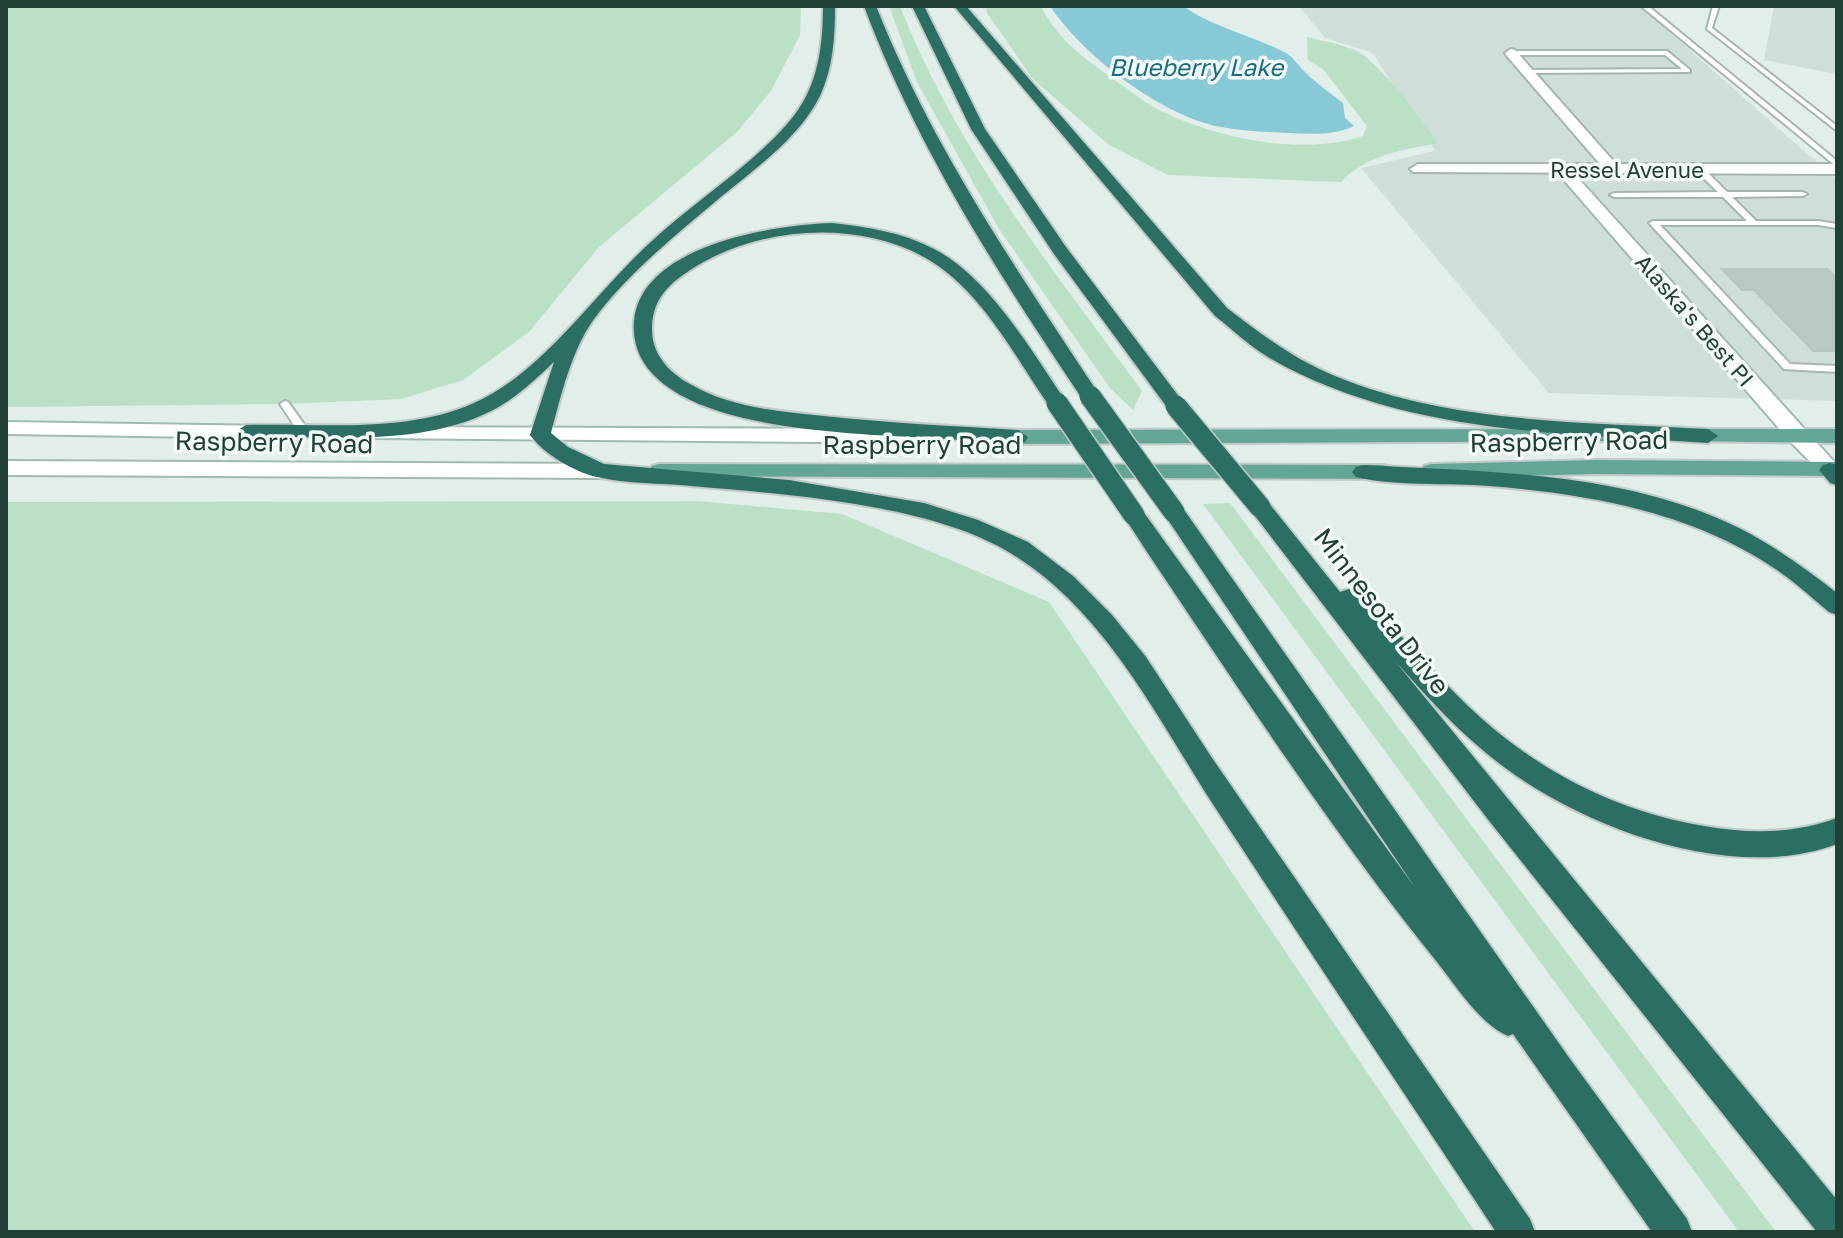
<svg xmlns="http://www.w3.org/2000/svg" width="1843" height="1238" font-family="'Golos Text',sans-serif">
	<style>
		.built { fill: #d0ded8 }
		.green { fill: #bae0c5 }
		.water { fill: #87c9d7 }
		.building { fill: #b7c9c2; stroke: #b4c8c0; stroke-width: 2 }
		.lines { fill: none; stroke-linecap: round; stroke-linejoin: round }
		.lane-casing { stroke: #a4b6b0; stroke-width: 4 }
		.street-casing { stroke: #a4b6b0; stroke-width: 4 }
		.secondary-casing { stroke: #a0bab1; stroke-width: 4 }
		.primary-casing { stroke: #c1cac7; stroke-width: 4 }
		.highway-casing { stroke: #c1cac7; stroke-width: 4 }
		.lane { fill: #fff; fill-rule: evenodd }
		.street { fill: #fff; fill-rule: evenodd }
		.secondary { fill: #fff; fill-rule: evenodd }
		.primary { fill: #64a696; fill-rule: evenodd }
		.highway { fill: #2a6f62; fill-rule: evenodd }
		.highway-bridge-casing { stroke: #c1cac7; stroke-width: 24; stroke-linecap: butt }
		.highway-bridge { stroke: #2a6f62; stroke-width: 21 }
		.labels { text-anchor: middle; dominant-baseline: central; stroke-width: 7; stroke-linejoin: round; paint-order: stroke }
		.far-street-label { font-size: 22px; fill: #214038; stroke: #f3faf7 }
		.far-water-label { font-size: 24px; font-style: italic; fill: #166e81; stroke: #f3faf7 }
		.street-label { font-size: 26px; fill: #214038; stroke: #f3faf7 }
	</style>
	<rect width="100%" height="100%" fill="#e2eee9"/>
	<g class="built">
		<path d="M1299,6H1640L1837,180V401L1549,393L1361,168L1435,151L1373,53L1325,38Z"/>
		<path d="M1774,6H1837V74L1764,60Z"/>
	</g>
	<g class="green">
		<path d="M6,6H801L800,35L771,91L737,132L599,247L529,332L463,380L401,399L285,404L6,407Z"/>
		<path d="M889,6H900C956,150 1052,268 1142,391L1133,410L1110,388L999,229L917,82Z"/>
		<path d="M986,6H1041C1056,37 1081,56 1109,76C1127,88 1145,104 1165,113C1220,139 1305,156 1363,136L1367,126L1323,69L1308,60L1307,37C1323,41 1340,44 1355,50C1376,59 1425,122 1437,143C1400,151 1368,154 1341,182L1168,175L1109,145L1033,79L987,13Z"/>
		<path d="M698,501L842,514L1049,602L1475,1232H6V502Z"/>
		<path d="M1230,503L1776,1232H1739L1203,504Z"/>
	</g>
	<path class="water" d="M1050,6H1183C1214,28 1252,35 1286,53C1294,58 1298,65 1304,71C1316,83 1330,93 1343,103L1345,118L1354,126C1333,136 1311,134 1288,133C1267,132 1243,131 1221,127C1163,117 1082,55 1050,6Z"/>
	<path class="building" d="M1722,269H1827L1837,278V351H1813L1754,290H1742Z"/>
	<g class="lines">
		<g class="lane-casing">
			<g id="lane">
				<path d="M1641,6H1648L1837,161V167Z"/>
				<path d="M1713,6H1719L1712,28L1837,126V131L1707,29Z"/>
				<path d="M1667,51L1690,70V72L1527,73L1524,71L1525,70L1682,69L1665,55H1511L1508,53L1511,51Z"/>
				<path d="M1696,167H1702L1727,192H1803L1807,194L1803,196L1732,197L1756,221H1818L1837,224V228L1818,225H1660L1790,364L1837,366V372L1784,369L1649,223L1653,221H1747L1723,197H1614L1610,195L1614,193L1718,192L1696,171Z"/>
				<path d="M285,401L288,402L306,427V431H298L280,404Z"/>
			</g>
		</g>
		<g class="street-casing">
			<path id="street" d="M1511,49L1515,50L1616,164H1837V174L1413,172L1410,169L1418,164H1600L1507,56L1505,53Z"/>
		</g>
		<g class="secondary-casing">
			<g id="secondary">
				<path d="M1562,164L1567,166L1837,465V475H1823L1790,441L1557,172L1554,169Z"/>
				<path d="M6,422L268,426L278,432L268,438L6,434Z"/>
				<path d="M381,427L928,429L938,436L928,443L374,438L371,433Z"/>
				<path d="M6,461L600,464L607,466L611,471L607,476L600,478L6,475Z"/>
			</g>
		</g>
		<g class="primary-casing">
			<g id="primary">
				<path d="M1631,429L1638,431L1641,436L1638,441L1018,444L1008,437L1018,430Z"/>
				<path d="M1687,429H1837V443L1680,441L1677,436L1680,431Z"/>
				<path d="M1596,460L1837,462V476L1596,474L1431,478L1424,476L1420,471L1424,466L1431,464Z"/>
				<path d="M659,464L1383,465L1390,467L1394,472L1390,477L1383,479L652,476L648,471L652,466Z"/>
			</g>
		</g>
		<g class="highway-casing">
			<g id="highway">
				<path d="M823,6H835C835,37 833,68 820,96C799,138 757,167 722,196C678,233 628,273 594,319C571,351 561,396 551,433L568,447L604,464L789,480L924,503L978,520L1028,542L1073,576L1112,615L1146,657L1210,755L1530,1219L1535,1232H1496C1405,1095 1314,958 1224,821C1162,729 1111,615 1012,554C932,504 786,494 691,486C661,483 627,484 597,477C574,472 544,454 530,435L554,362C535,380 515,399 491,411C418,448 325,435 246,437L236,431L246,425C320,423 405,434 474,403C543,373 597,290 653,240C697,199 764,158 798,110C819,80 823,42 823,6Z"/>
				<path d="M864,6H876C932,147 1017,270 1100,396L1097,400H1083C999,275 917,148 864,6Z"/>
				<path d="M912,6H924L985,129L1066,247L1183,402L1186,406L1183,410H1169L1054,254L971,129Z"/>
				<path d="M954,6H966L1227,308C1261,334 1295,360 1335,376C1451,424 1585,422 1708,429L1718,436L1708,443C1559,433 1401,434 1268,357C1249,346 1232,329 1215,316Z"/>
				<path d="M832,223C867,227 902,232 934,249C989,277 1033,353 1067,403L1064,407H1050C1017,360 986,299 937,265C869,219 764,224 695,267C671,282 653,297 652,327C651,353 668,372 690,384C731,408 778,411 824,416C889,423 953,426 1018,430L1028,437L1025,442C1002,448 971,440 947,439C869,434 718,433 659,380C641,364 632,345 634,321C641,245 773,225 832,223Z"/>
				<path d="M1830,463L1837,465V485L1830,483L1819,470L1823,465Z"/>
				<path d="M1363,465C1488,472 1626,471 1741,529C1776,547 1806,569 1837,593V615L1829,612C1812,598 1795,582 1777,570C1692,512 1589,494 1489,486C1451,483 1390,486 1356,477L1352,472L1356,467Z"/>
				<path d="M1260,500L1268,502L1340,592L1349,589L1357,592C1396,628 1430,669 1468,706C1534,769 1614,811 1704,826C1749,834 1794,834 1837,818V844C1734,883 1588,830 1504,767C1463,737 1429,699 1395,661L1837,1200V1232H1817L1490,822L1252,512L1249,507L1252,502Z"/>
				<path d="M1174,504L1182,507L1570,1059L1687,1219L1692,1232H1652L1513,1034L1508,1036C1480,1024 1456,986 1437,962C1333,833 1241,692 1149,555L1123,515L1126,510H1142L1416,889L1166,517L1163,512L1166,507Z"/>
			</g>
		</g>
		<use href="#lane" class="lane"/>
		<use href="#street" class="street"/>
		<use href="#secondary" class="secondary"/>
		<use href="#primary" class="primary"/>
		<use href="#highway" class="highway"/>
		<g class="highway-bridge-casing">
			<g id="highway-bridge">
				<path d="M1090,396L1174,512"/>
				<path d="M1057,403L1134,515"/>
				<path d="M1176,406L1260,507"/>
			</g>
		</g>
		<use href="#highway-bridge" class="highway-bridge"/>
	</g>
	<g class="labels">
		<g class="far-street-label">
			<text x="1627" y="169">Ressel Avenue</text>
			<text transform="translate(1695 320) rotate(49)">Alaska's Best PI</text>
		</g>
		<g class="far-water-label">
			<text x="1196" y="66">Blueberry Lake</text>
		</g>
		<g class="street-label">
			<text transform="translate(1569 441) rotate(-1)">Raspberry Road</text>
			<text transform="translate(274 442) rotate(1)">Raspberry Road</text>
			<text x="922" y="444">Raspberry Road</text>
			<text transform="translate(1382 611) rotate(52)">Minnesota Drive</text>
		</g>
	</g>
	<rect width="1843" height="1238" fill="none" stroke="#214038" stroke-width="16"/>
</svg>
